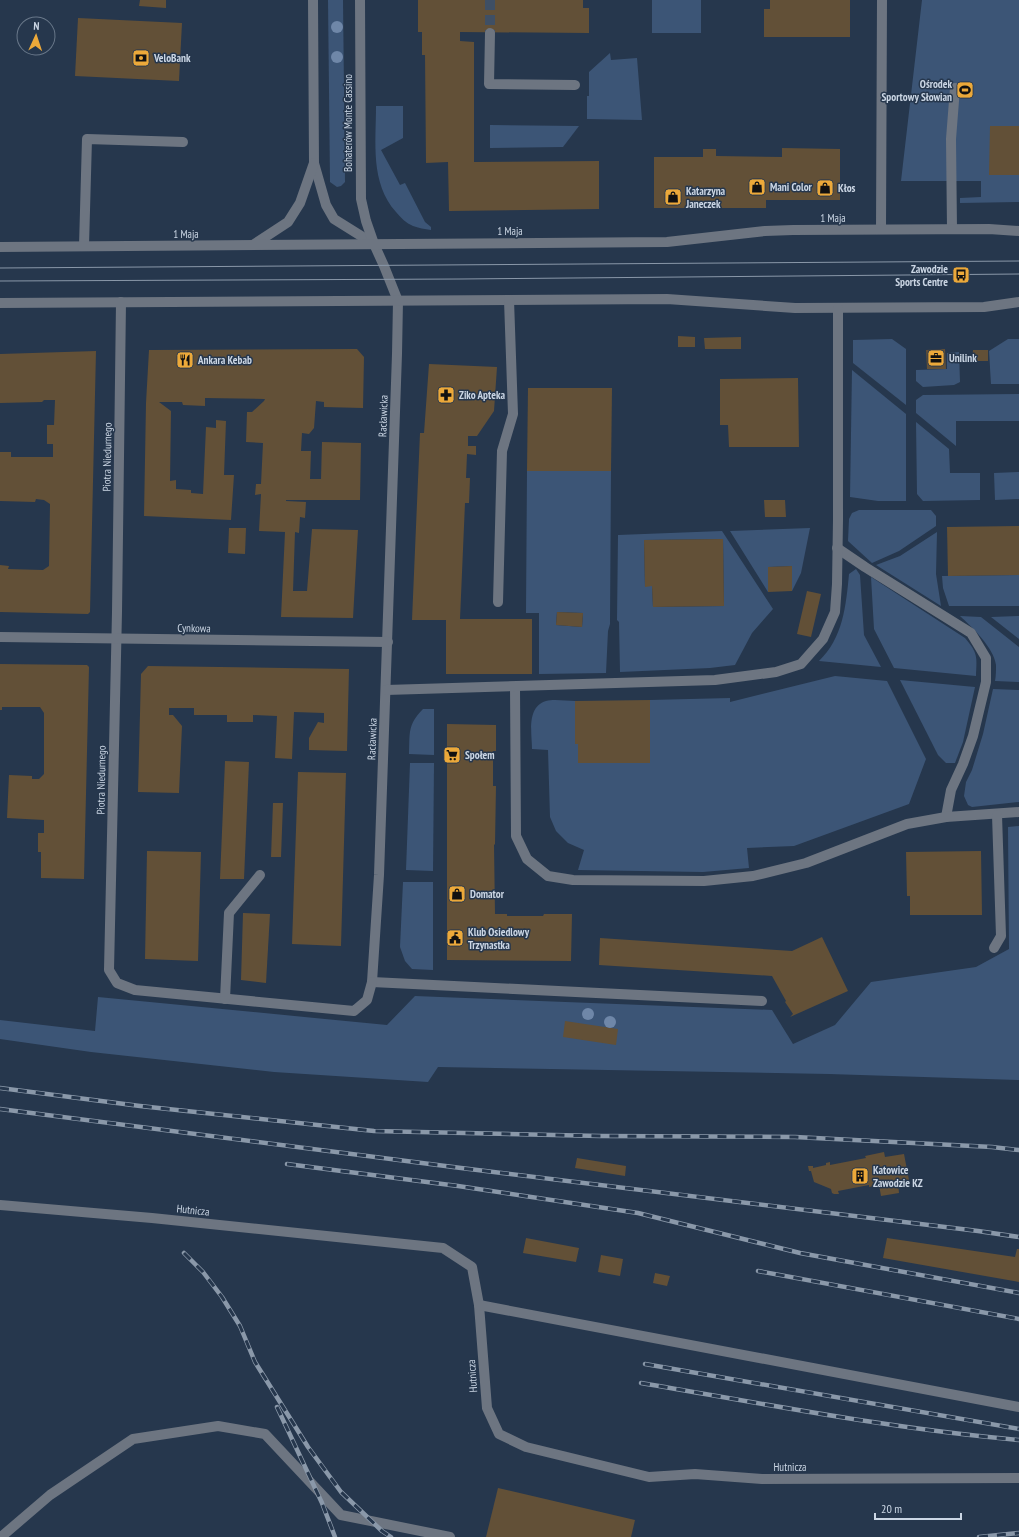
<svg xmlns="http://www.w3.org/2000/svg" width="1019" height="1537" font-family="'PT Sans Narrow',sans-serif">
	<style>
		.green { fill: #3c5576; fill-rule: evenodd }
		.building { fill: #625037 }
		.lines { fill: none; stroke-linecap: round; stroke-linejoin: round }
		.minor-tunnel { stroke: #3f4f64; stroke-width: 10; stroke-dasharray: 10 5; stroke-linecap: butt }
		.minor { stroke: #6d7581; stroke-width: 10 }
		.tram { stroke: #8a98a9; stroke-width: 1 }
		.rail-casing { stroke: #8a98a9; stroke-width: 4.5 }
		.rail { stroke: #26374d; stroke-width: 3; stroke-dasharray: 9; stroke-linecap: butt }
		.tree { fill: #6f87a8 }
		.labels { text-anchor: middle; dominant-baseline: central; stroke-width: 3; stroke-linejoin: round; paint-order: stroke }
		.poi-label { font-size: 11px; font-weight: bold; fill: #cbd6e4; stroke: #26374d; text-anchor: start }
		.street-label { font-size: 11px; fill: #cbd6e4; stroke: #26374d }
	</style>
	<rect width="100%" height="100%" fill="#26374d"/>
	<g class="green">
		<path d="M328,0H343L345,182L341,186L337,187L330,182Z"/>
		<rect x="652" y="0" width="49" height="33"/>
		<path d="M922,0H1019V202L960,203V198L981,197V181H901Z"/>
		<path d="M610,53L611,60L637,58L642,120L587,119V96H589V72Z"/>
		<path d="M376,106H403V138L381,150L400,185L405,183L425,222L431,227V230C425,229 418,228 413,226C406,223 401,218 396,212C370,183 376,142 376,106Z"/>
		<path d="M490,125L579,126L563,147L490,148Z"/>
		<path d="M892,339L906,349V405L853,363V340Z"/>
		<path d="M1008,339H1019V384H991L989,351Z"/>
		<path d="M959,352L960,382L954,385L923,387L916,381V370L947,369V353Z"/>
		<path d="M852,370L906,414V501H878L850,497Z"/>
		<path d="M1019,394V421H956V446L916,413V400L923,395Z"/>
		<path d="M916,422L949,449L950,473H980V500L923,501L917,494Z"/>
		<path d="M527,471H611L610,624L608,631L606,673L539,674V613H526ZM557,612L583,613L582,627L556,625Z"/>
		<path d="M1019,472V499L995,500L994,473Z"/>
		<path d="M859,510H931L936,516V526L899,551L872,563L848,541L849,519L852,513Z"/>
		<path d="M810,528L801,573L792,591V566L769,567L768,592L730,531Z"/>
		<path d="M722,531L773,609L752,633L735,665L710,668L620,672L619,622L617,620L618,535ZM723,539L724,606L653,607L652,586H645L644,540Z"/>
		<path d="M937,532L936,574L941,606L876,565L900,556Z"/>
		<path d="M856,569L860,575L864,635L881,667L819,661C843,638 846,606 849,574Z"/>
		<path d="M1019,575V606H949L943,588L942,576Z"/>
		<path d="M871,577L965,638C978,653 977,657 976,676L894,668L874,629Z"/>
		<path d="M960,616L981,617L1019,647V682L995,681C996,676 996,670 996,665C994,648 972,627 960,616Z"/>
		<path d="M1019,616V639L991,617Z"/>
		<path d="M835,676L887,681L926,759L909,804L794,846L747,848L749,868L703,872L578,870L584,850L568,843L556,831L550,817L548,750L532,749C532,734 526,707 546,701C554,699 566,701 575,701V744H578V763H649L650,700L730,698V702Z"/>
		<path d="M900,680L975,687L963,742L955,763H946L938,755Z"/>
		<path d="M993,689L1019,690V802L972,807L968,805L964,796L966,782L972,770L983,734Z"/>
		<path d="M423,709H434V755L409,754C410,734 407,725 423,709Z"/>
		<path d="M410,763H434L433,871L406,870Z"/>
		<path d="M1019,826V1080L829,1074L438,1067L428,1082L274,1072L91,1052L0,1039V1020L95,1031L98,997L387,1025L415,996L772,1010L793,1044L835,1025L871,982L976,967L1009,949L1008,827Z"/>
		<path d="M403,882H433V970L412,969L405,961L400,947Z"/>
	</g>
	<g class="building">
		<path d="M140,0H166V8L139,6Z"/>
		<path d="M418,0H583V8H589V33L460,32V41L474,42V162L599,161V209L449,211L448,162L426,163L425,55H422V32H418Z"/>
		<path d="M770,0H850V37H764V9H770Z"/>
		<path d="M78,18L182,23L179,81L75,76Z"/>
		<path d="M990,126H1019V175H989Z"/>
		<path d="M782,148L840,149V200H766V208H654V157H703V149H716V156L782,157Z"/>
		<path d="M678,336L695,337V347H678Z"/>
		<path d="M741,337V349H705L704,338Z"/>
		<path d="M357,349L364,357L363,408L324,407V402L316,401L314,428L309,434L302,433L301,451H311L310,479H321L322,442L361,443L360,500H286V501L306,502L305,518L300,517L299,533L295,532L293,591H307L312,529L358,530L353,618L281,617L285,532L259,531L261,494L255,495L256,484H261L263,443L246,442L247,412H252L264,401L265,399L205,398V406L183,405L182,402H159L171,411L170,481L176,480V489L191,490V493L203,494L206,427L216,428V420L226,421L224,475H234L231,520L144,516L146,403L149,350Z"/>
		<path d="M945,349L946,369H927L926,350Z"/>
		<path d="M973,350H988V361H972Z"/>
		<path d="M96,351L90,612L88,614L0,612V565L9,566L8,569L43,570L49,566L50,504L44,500L36,499L35,502L0,501V452H11V457H53V444H47V425H54L55,400H44L42,402L0,403V354Z"/>
		<path d="M429,364L497,367L494,411L477,436H468V446H476V455L467,454L466,478H470L469,503H465L460,619H532V674H446V620H412L420,433H424Z"/>
		<path d="M798,378L799,447H729L728,425H720V379Z"/>
		<path d="M528,388H612L611,471H527Z"/>
		<path d="M764,500H785L786,517H765Z"/>
		<path d="M1019,526V575L948,576L947,527Z"/>
		<path d="M229,528H246L245,554L228,553Z"/>
		<path d="M723,539L724,606L653,607L652,586L645,587L644,540Z"/>
		<path d="M792,566V591L768,592V567Z"/>
		<path d="M807,591L821,594L811,637L797,634Z"/>
		<path d="M557,612L583,613L582,627L556,625Z"/>
		<path d="M0,664L87,665L89,667L84,879L41,878V852H38V833H44V820L7,818L9,775L32,776V779H39L44,774V713L40,707H2V710H0Z"/>
		<path d="M148,666L349,669L347,751L309,750V738L318,722L324,723V713L294,712L292,759L275,758L277,716L253,715V722H227V715H194V708H169V715H173L182,726L179,793L138,792L141,674Z"/>
		<path d="M650,700V763H578V744H575V701Z"/>
		<path d="M447,724L496,725V751H493V786H496L495,844L494,845L495,914H507V916H543L544,914H572L571,961L447,960Z"/>
		<path d="M225,761L249,762L244,879H220Z"/>
		<path d="M298,772L346,773L341,946L292,944Z"/>
		<path d="M273,803H283L281,857H271Z"/>
		<path d="M147,851L201,852L198,961L145,959Z"/>
		<path d="M981,851L982,915H910V896H907L906,852Z"/>
		<path d="M243,913L270,914L266,983L241,980Z"/>
		<path d="M822,937L848,991L790,1017L793,1014L785,1002L786,1001L772,976L599,965L600,938L792,951Z"/>
		<path d="M565,1021L618,1029L616,1045L563,1037Z"/>
		<path d="M884,1152L885,1157L904,1154L909,1180L898,1182L899,1193L881,1196L879,1185L869,1187V1185L838,1191L839,1194H834L832,1193L831,1189L814,1182L811,1171H809L808,1166H813V1168L826,1165V1163L830,1162V1165L866,1158L865,1156Z"/>
		<path d="M577,1158L626,1166L625,1176L575,1168Z"/>
		<path d="M526,1238L579,1248L576,1262L523,1253Z"/>
		<path d="M887,1238L1015,1257L1017,1249H1019V1282L883,1258Z"/>
		<path d="M601,1255L623,1259L620,1276L598,1272Z"/>
		<path d="M655,1273L670,1276L667,1286L653,1283Z"/>
		<path d="M498,1488L635,1520L631,1537H486Z"/>
	</g>
	<g class="lines">
		<path class="minor-tunnel" d="M490,0V33"/>
		<g class="minor">
			<path d="M313,0L314,163L326,205L334,219L374,244"/>
			<path d="M360,0L361,199L366,221L374,244L384,266L398,301L397,354L379,875L372,982L762,1001"/>
			<path d="M490,33L489,84L575,85"/>
			<path d="M881,229L882,0"/>
			<path d="M952,229L951,139L955,88"/>
			<path d="M253,245L288,222L300,203L314,163"/>
			<path d="M84,246L87,139L183,142"/>
			<path d="M0,247L667,242L765,231L793,230L989,229L1019,231"/>
			<path d="M121,302L117,612L109,970L117,983L135,990L354,1011L367,1000L372,982"/>
			<path d="M0,303L667,299L795,308L984,307L1019,302"/>
			<path d="M837,548L865,567L971,633L986,658V682L973,736L963,764L951,790L946,817"/>
			<path d="M498,602L502,451L513,414L509,300"/>
			<path d="M0,637L388,642"/>
			<path d="M515,687L516,836L527,859L548,876L573,880L704,881L753,876L806,863L907,824L946,817L1019,812"/>
			<path d="M386,690L715,680L776,672L801,664L823,639L835,612L837,584L838,520V308"/>
			<path d="M994,948L1001,936L997,815"/>
			<path d="M225,999L229,913L260,875"/>
			<path d="M0,1205L152,1218L443,1248L472,1267L479,1305L487,1408L499,1434L526,1447L649,1477L695,1474L762,1479L1019,1478"/>
			<path d="M479,1305L1019,1407"/>
			<path d="M1,1537L50,1495L133,1439L218,1426L265,1434L341,1515L450,1537"/>
		</g>
		<g class="tram">
			<path d="M0,268L1019,261"/>
			<path d="M0,281L460,279L1019,274"/>
		</g>
		<g class="rail-casing">
			<g id="rail">
				<path d="M0,1088L140,1106L374,1131L600,1136L795,1137L992,1147L1019,1150"/>
				<path d="M0,1109L461,1168L978,1231L1019,1237"/>
				<path d="M287,1164L458,1186L638,1213L800,1253L1019,1293"/>
				<path d="M184,1253L203,1272L222,1297L240,1326L255,1362L308,1447L341,1492L382,1531L391,1537"/>
				<path d="M758,1271L1019,1319"/>
				<path d="M645,1364L1019,1429"/>
				<path d="M641,1383C766,1404 892,1429 1019,1440"/>
				<path d="M277,1407L322,1503L335,1537"/>
				<path d="M979,1537L1019,1533"/>
			</g>
		</g>
		<use href="#rail" class="rail"/>
	</g>
	<g class="tree">
		<circle cx="337" cy="27" r="6"/>
		<circle cx="337" cy="57" r="6"/>
		<circle cx="588" cy="1014" r="6"/>
		<circle cx="610" cy="1022" r="6"/>
	</g>
	<defs>
		<g id="bank-square" transform="scale(0.9)"><rect x="-9" y="-9" width="18" height="18" rx="4" fill="#eca93a" stroke="#26374d"/><path d="M-6-4H6V4H-6ZM0-2.3a2.3 2.3 0 1 0 0 4.6a2.3 2.3 0 1 0 0-4.6Z" fill="#111"/></g>
		<g id="stadium-square" transform="scale(0.9)"><rect x="-9" y="-9" width="18" height="18" rx="4" fill="#eca93a" stroke="#26374d"/><path d="M0-5a6.5 5 0 1 0 0 10a6.5 5 0 1 0 0-10ZM-3.5-1.8h7v3.6h-7Z" fill="#111"/></g>
		<g id="shop-square" transform="scale(0.9)"><rect x="-9" y="-9" width="18" height="18" rx="4" fill="#eca93a" stroke="#26374d"/><path d="M-5-2.5h2.3a2.7 3.5 0 0 1 5.4 0H5L5.5 6h-11ZM-1.5-2.5h3a1.5 2.3 0 0 0-3 0Z" fill="#111"/></g>
		<g id="bus-square" transform="scale(0.9)"><rect x="-9" y="-9" width="18" height="18" rx="4" fill="#eca93a" stroke="#26374d"/><path d="M-5-6H5V4H4V6H2V4H-2V6H-4V4H-5ZM-3.5-4V0h7V-4ZM-3.5 1.2v1.5H-2V1.2ZM2 1.2v1.5H3.5V1.2Z" fill="#111"/></g>
		<g id="office-square" transform="scale(0.9)"><rect x="-9" y="-9" width="18" height="18" rx="4" fill="#eca93a" stroke="#26374d"/><path d="M-6-3h4V-5.5h4V-3h4V5H-6ZM-1-4.5V-3h2v-1.5ZM-6 0V1H6V0Z" fill="#111"/></g>
		<g id="restaurant-square" transform="scale(0.9)"><rect x="-9" y="-9" width="18" height="18" rx="4" fill="#eca93a" stroke="#26374d"/><path d="M-5-6h1v4h1v-4h1v4h1v-4h1v5L-1.5 .5V6h-2V.5L-5-1ZM5-6V6H3V1.5H1.5Q1.5-4 5-6Z" fill="#111"/></g>
		<g id="pharmacy-square" transform="scale(0.9)"><rect x="-9" y="-9" width="18" height="18" rx="4" fill="#eca93a" stroke="#26374d"/><path d="M-2-6h4v4h4v4h-4v4h-4v-4h-4v-4h4Z" fill="#111"/></g>
		<g id="supermarket-square" transform="scale(0.9)"><rect x="-9" y="-9" width="18" height="18" rx="4" fill="#eca93a" stroke="#26374d"/><path d="M-6-5.5h2.5l.6 2H6L4.5 2H-2.5L-4.4-4H-6ZM-1.5 3.2a1.3 1.3 0 1 0 .1 0ZM3 3.2a1.3 1.3 0 1 0 .1 0Z" fill="#111"/></g>
		<g id="civic-square" transform="scale(0.9)"><rect x="-9" y="-9" width="18" height="18" rx="4" fill="#eca93a" stroke="#26374d"/><path d="M-.6-6.5H3V-4.5H.6V-3L4-1V1h2V6H-6V1h2V-1L-.6-3ZM-1.2 2.5V6h2.4V2.5Z" fill="#111"/></g>
		<g id="building-square" transform="scale(0.9)"><rect x="-9" y="-9" width="18" height="18" rx="4" fill="#eca93a" stroke="#26374d"/><path d="M-4-6H4V6H1V3H-1V6H-4ZM-2.5-4.3h1.7v1.8h-1.7ZM.8-4.3h1.7v1.8H.8ZM-2.5-1h1.7V.8h-1.7ZM.8-1h1.7V.8H.8Z" fill="#111"/></g>
	</defs>
	<g fill-rule="evenodd">
		<use href="#bank-square" x="141" y="58"/>
		<use href="#stadium-square" x="965" y="90"/>
		<use href="#shop-square" x="757" y="187"/>
		<use href="#shop-square" x="825" y="188"/>
		<use href="#shop-square" x="673" y="197"/>
		<use href="#bus-square" x="961" y="275"/>
		<use href="#office-square" x="936" y="358"/>
		<use href="#restaurant-square" x="185" y="360"/>
		<use href="#pharmacy-square" x="446" y="395"/>
		<use href="#supermarket-square" x="452" y="755"/>
		<use href="#shop-square" x="457" y="894"/>
		<use href="#civic-square" x="455" y="938"/>
		<use href="#building-square" x="860" y="1176"/>
	</g>
	<g class="labels">
		<g class="poi-label">
			<text x="154" y="58">VeloBank</text>
			<text x="952" y="84" text-anchor="end">Ośrodek<tspan x="952" dy="13">Sportowy Słowian</tspan></text>
			<text x="770" y="187">Mani Color</text>
			<text x="838" y="188">Kłos</text>
			<text x="686" y="191">Katarzyna<tspan x="686" dy="13">Janeczek</tspan></text>
			<text x="948" y="269" text-anchor="end">Zawodzie<tspan x="948" dy="13">Sports Centre</tspan></text>
			<text x="949" y="358">Unilink</text>
			<text x="198" y="360">Ankara Kebab</text>
			<text x="459" y="395">Ziko Apteka</text>
			<text x="465" y="755">Społem</text>
			<text x="470" y="894">Domator</text>
			<text x="468" y="932">Klub Osiedlowy<tspan x="468" dy="13">Trzynastka</tspan></text>
			<text x="873" y="1170">Katowice<tspan x="873" dy="13">Zawodzie KZ</tspan></text>
		</g>
		<g class="street-label">
			<text transform="translate(348 123) rotate(-90)">Bohaterów Monte Cassino</text>
			<text x="833" y="218">1 Maja</text>
			<text x="510" y="231">1 Maja</text>
			<text x="186" y="234">1 Maja</text>
			<text transform="translate(383 416) rotate(-88)">Racławicka</text>
			<text transform="translate(107 457) rotate(-89)">Piotra Niedurnego</text>
			<text transform="translate(194 628) rotate(1)">Cynkowa</text>
			<text transform="translate(372 739) rotate(-88)">Racławicka</text>
			<text transform="translate(101 780) rotate(-89)">Piotra Niedurnego</text>
			<text transform="translate(193 1210) rotate(6)">Hutnicza</text>
			<text transform="translate(472 1376) rotate(-94)">Hutnicza</text>
			<text x="790" y="1467">Hutnicza</text>
		</g>
	</g>
	<g transform="translate(36 36) rotate(3)"><circle r="19" fill="#26374d" stroke="#687789"/>
	<path d="M0-3L7 15L0 10L-7 15Z" fill="#eca93a"/>
	<text y="-6" font-size="11" font-weight="bold" text-anchor="middle" fill="#cbd6e4">N</text>
	</g>
	<path d="M875 1513v6h86v-6" fill="none" stroke="#cbd6e4" stroke-width="2"/>
	<text x="881" y="1513" font-size="12" fill="#cbd6e4" stroke="#26374d" stroke-width="3" paint-order="stroke">20 m</text>
</svg>
